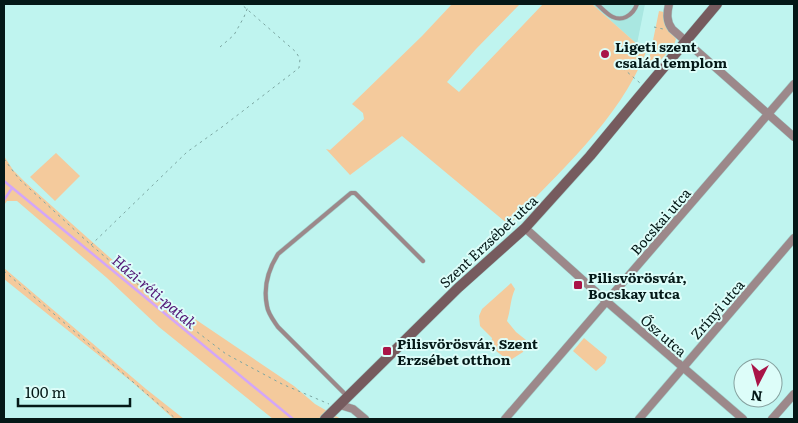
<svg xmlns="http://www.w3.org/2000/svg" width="798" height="423" font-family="Literata,serif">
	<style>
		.built { fill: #a9e7e1 }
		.green { fill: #f4ca9c }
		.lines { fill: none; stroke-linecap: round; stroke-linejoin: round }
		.stream { stroke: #d3a6f8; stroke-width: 2.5 }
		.lane-casing { stroke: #a1d1cc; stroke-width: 5 }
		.street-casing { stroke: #a1d1cc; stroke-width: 9 }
		.secondary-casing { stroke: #a1d1cc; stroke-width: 11 }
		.path { stroke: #7ca6a2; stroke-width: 1; stroke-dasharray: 2.5 4; stroke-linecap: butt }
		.lane { stroke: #9c888a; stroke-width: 4 }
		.street { stroke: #9c888a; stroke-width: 8 }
		.secondary { stroke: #765b5e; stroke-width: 10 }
		.poi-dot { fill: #a91447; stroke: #ddfdf9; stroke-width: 2 }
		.labels { text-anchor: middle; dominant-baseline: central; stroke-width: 4; stroke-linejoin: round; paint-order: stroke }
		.poi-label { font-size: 14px; font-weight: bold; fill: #041817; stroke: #ddfdf9; text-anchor: start }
		.street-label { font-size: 14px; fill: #041817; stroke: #ddfdf9 }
		.water-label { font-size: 15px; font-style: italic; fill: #531776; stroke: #ddfdf9 }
	</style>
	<rect width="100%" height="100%" fill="#bff4ef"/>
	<path class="built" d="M592,4H645L637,44Z"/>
	<g class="green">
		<path d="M452,4H520L476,49L447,82L459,92L543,4H592L646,52C619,120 558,173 509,225L402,136L350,175L326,149L330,150L364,119L363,113L352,104L422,36Z"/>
		<path d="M659,11L664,12V22L676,39L674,45L657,64L649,60Z"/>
		<path d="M56,153L80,176L55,201L30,177Z"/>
		<path d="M4,156L13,170L26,183L153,296L184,321L189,315L294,386L315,404L341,419H273L159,327L107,278L17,201H7L4,205Z"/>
		<path d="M4,268L146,389L184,419H174L132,382L4,279Z"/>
		<path d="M511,283L515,289C510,300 511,309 507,321L516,332L526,340L523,352L509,361L491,347L492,338L480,326L479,316L482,309Z"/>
		<path d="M584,338L607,357L605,363L596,371L573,351Z"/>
	</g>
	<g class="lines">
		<g class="stream">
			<path d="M4,181L293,419"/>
			<path d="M4,200L12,188"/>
		</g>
		<g class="lane-casing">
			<g id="lane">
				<path d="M597,4C605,11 614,23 626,17C632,14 635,10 637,4"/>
				<path d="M347,396L278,327C274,321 268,314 267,306C263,287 268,270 278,254L351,193H355L423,261"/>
			</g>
		</g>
		<g class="street-casing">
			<g id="street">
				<path d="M669,4C667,13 666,21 672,29L794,137"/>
				<path d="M525,228L606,301L743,419"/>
				<path d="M340,405L353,409L365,419"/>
				<path d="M505,419L794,84"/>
				<path d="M639,419L794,238"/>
				<path d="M772,419L794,394"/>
			</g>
		</g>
		<g class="secondary-casing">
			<path id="secondary" d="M325,419L458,288L525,228L590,156L638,98L717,4"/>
		</g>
		<g class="path">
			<path d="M654,27L663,29"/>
			<path d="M220,47L234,35L244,17L249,4"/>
			<path d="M618,64L640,83"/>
			<path d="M4,159L19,179L91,245L167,309L226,354L282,384L329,404"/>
			<path d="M91,245L187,152L222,127L299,68L300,59L296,52L241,4"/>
			<path d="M4,271L176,419"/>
		</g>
		<use href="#lane" class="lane"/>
		<use href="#street" class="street"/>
		<use href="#secondary" class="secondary"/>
	</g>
	<g class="poi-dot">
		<circle cx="605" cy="54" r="5"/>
		<rect x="573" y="280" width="10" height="10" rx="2.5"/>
		<rect x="382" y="346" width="10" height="10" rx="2.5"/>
	</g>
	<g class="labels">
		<g class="poi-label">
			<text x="615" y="46">Ligeti szent<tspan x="615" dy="16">család templom</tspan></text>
			<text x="588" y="277">Pilisvörösvár,<tspan x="588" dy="16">Bocskay utca</tspan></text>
			<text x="397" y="343">Pilisvörösvár, Szent<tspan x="397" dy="16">Erzsébet otthon</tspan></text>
		</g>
		<g class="street-label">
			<text transform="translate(660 221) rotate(-49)">Bocskai utca</text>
			<text transform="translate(488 241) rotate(-43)">Szent Erzsébet utca</text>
			<text transform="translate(717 309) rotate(-49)">Zrínyi utca</text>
			<text transform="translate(664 335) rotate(41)">Ősz utca</text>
		</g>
		<g class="water-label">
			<text transform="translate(155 291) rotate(40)">Házi-réti-patak</text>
		</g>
	</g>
	<rect width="798" height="423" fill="none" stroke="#041817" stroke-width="10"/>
	<g transform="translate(758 383) rotate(186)"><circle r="24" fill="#ddfdf9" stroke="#86a19f"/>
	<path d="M0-4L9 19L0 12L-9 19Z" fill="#a91447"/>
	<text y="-8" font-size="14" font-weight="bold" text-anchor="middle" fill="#041817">N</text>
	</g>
	<path d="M18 398v8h112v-8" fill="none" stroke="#041817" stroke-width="2.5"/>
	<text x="25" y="398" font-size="15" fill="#041817" stroke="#ddfdf9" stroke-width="4" paint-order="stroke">100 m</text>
</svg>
